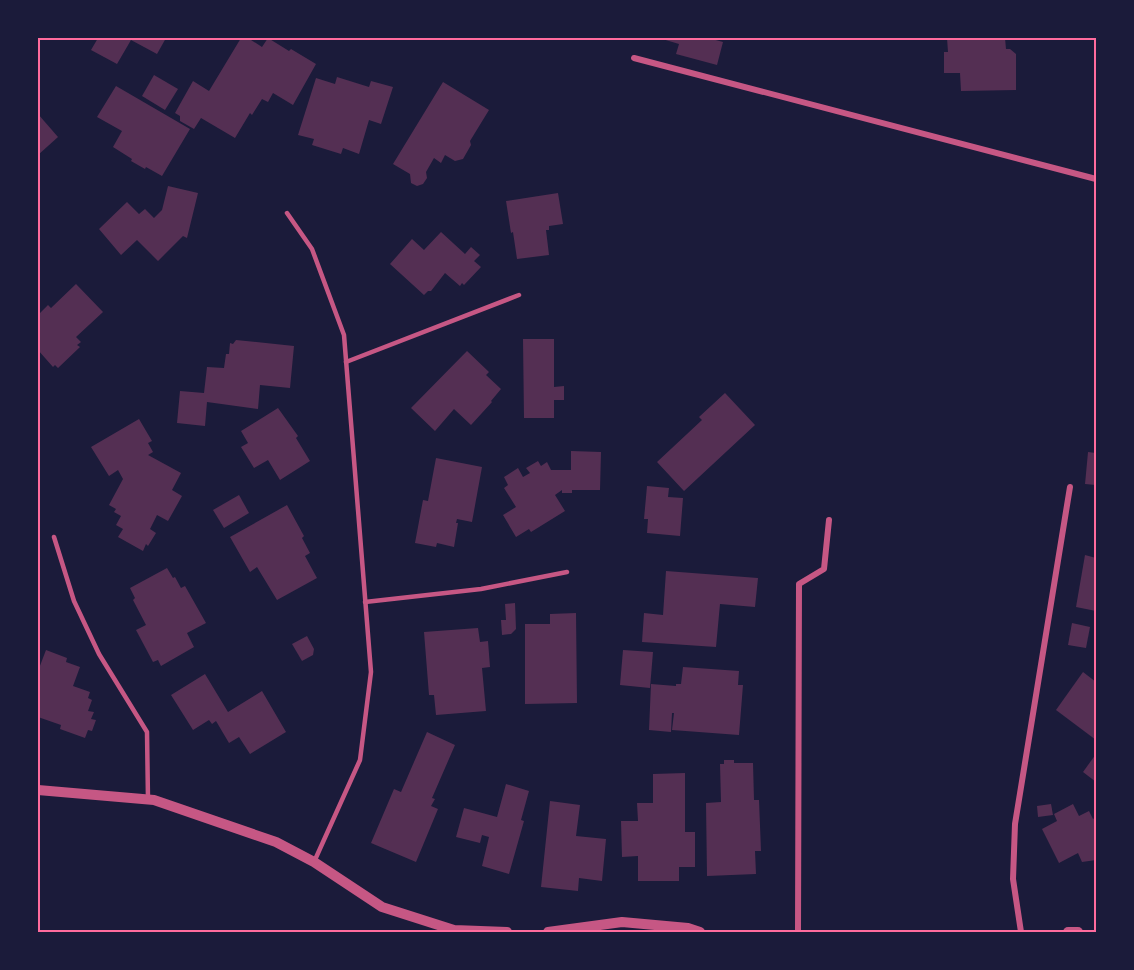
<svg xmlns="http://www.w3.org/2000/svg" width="1134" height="970" font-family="'Nunito Sans',sans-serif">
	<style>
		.building { fill: #542f53 }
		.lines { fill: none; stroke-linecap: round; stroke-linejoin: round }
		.service { stroke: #c65784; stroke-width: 4.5 }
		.minor { stroke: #c65784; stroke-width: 6 }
		.tertiary { stroke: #c65784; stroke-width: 10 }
		.neatline { fill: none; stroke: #ff6b9d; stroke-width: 2 }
	</style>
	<rect width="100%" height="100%" fill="#1b1b3a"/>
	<g class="building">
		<path d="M98,38H166L157,54L131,40L117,64L91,50Z"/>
		<path d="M241,38H248L262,47L268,38L289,51L291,49L316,64L293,105L273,93L268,102L262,99L252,115L250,113L235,138L201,118L194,129L180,121V116L175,113L193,81L209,91Z"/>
		<path d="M659,38H712V39L723,42L717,65L676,54L679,44Z"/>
		<path d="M947,38H1005L1006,49H1010L1016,54V90L961,91L960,73H944V52H948Z"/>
		<path d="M154,75L178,89L165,110L142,96Z"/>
		<path d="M337,77L369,87L371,81L393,87L381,124L369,120L359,154L343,148L341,154L312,145L314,139L298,135L316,78L335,84Z"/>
		<path d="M443,82L489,110L470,141L471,145L463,159L455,161L445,155L441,163L434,158L426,172L427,178L423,184L417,186L411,183L410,174L393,164Z"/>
		<path d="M116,86L190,129L162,176L146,167L145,169L131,161L132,159L113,147L122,131L97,117Z"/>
		<path d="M38,114L58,137L38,155Z"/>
		<path d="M168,186L198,193L187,238L183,236L158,261L137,240L121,255L99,229L127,202L139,214L145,209L154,218L162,210Z"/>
		<path d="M558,193L563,224L549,226V230H546L549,255L517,259L513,232L511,233L506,201Z"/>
		<path d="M441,232L465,254L471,247L480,255L474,261L481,267L464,285L462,283L460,286L445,273L431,291H428L424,295L390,264L412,239L424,250Z"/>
		<path d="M76,284L103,312L76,337L81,342L77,345L80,347L58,368L55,365L53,367L38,350V315L48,305L51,308Z"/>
		<path d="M523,339H554V387L564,386V400H554V418H524Z"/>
		<path d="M236,340L294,346L290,388L260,385L258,409L207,402L205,426L177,423L180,391L204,393L207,367L224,368L226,354H229L230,343L233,344Z"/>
		<path d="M467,351L489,372L486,375L501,389L491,401L492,402L471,425L454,409L435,431L411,408Z"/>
		<path d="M725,393L755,425L684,491L657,462L702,420L699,417Z"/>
		<path d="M278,408L298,436L296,438L310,461L280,480L268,460L254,468L241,447L248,443L241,431Z"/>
		<path d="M139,419L152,441L148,443L153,452L148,455L181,473L172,490L182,496L168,521L157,515L150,529L156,533L148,546L146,544L143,551L118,537L123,529L116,525L121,516L114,512L116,509L109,505L123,479L118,470L109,476L91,447Z"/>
		<path d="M571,451L601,452L600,490H572V493H562V490L555,495L565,511L531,532L529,529L516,537L503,515L516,507L504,488L508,485L504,477L518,468L523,477L530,473L526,468L538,461L541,466L547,462L551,470H571Z"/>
		<path d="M1088,452L1096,453V485L1085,484Z"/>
		<path d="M436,458L482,467L472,522L457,519L456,523H458L454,547L437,543L436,547L415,543L423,500L428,501Z"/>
		<path d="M647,486L669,488L668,497L683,498L680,536L647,533L648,519H644Z"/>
		<path d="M239,495L249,513L224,528L213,510Z"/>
		<path d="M287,505L304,536L302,538L310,553L305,556L317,578L277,600L257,567L250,572L230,537Z"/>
		<path d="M1085,555L1096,558V611L1076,607Z"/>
		<path d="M167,568L173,578L175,577L181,588L185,586L206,623L187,633L194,647L161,666L158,660L153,662L136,630L146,625L133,600L135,598L130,588Z"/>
		<path d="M666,571L758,578L755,607L720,604L716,647L642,642L644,613L663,615Z"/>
		<path d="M515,603L516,629L511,634L502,635L501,620H506L505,604Z"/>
		<path d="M576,613L577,703L525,704V624H550V614Z"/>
		<path d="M1072,623L1090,627L1086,648L1068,645Z"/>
		<path d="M478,628L480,642L488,641L490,667L482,668L486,711L436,715L434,695H429L424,632Z"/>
		<path d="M307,636L314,649L313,655L302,661L292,644Z"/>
		<path d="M46,650L67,658L66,662L80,667L73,686L90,692L88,698L92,700L88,711L94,712L91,719L96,720L92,731L88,730L85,738L60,729L61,725L38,717V671Z"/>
		<path d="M623,650L653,652L650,688L620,685Z"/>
		<path d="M683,667L739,671L738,685H743L739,735L672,730L674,713H672L671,732L649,730L651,684L676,686V684H681Z"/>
		<path d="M1083,672L1096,682V740L1056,710Z"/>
		<path d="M205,674L228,712L262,691L286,732L250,754L239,737L229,743L216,721L212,724L209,720L193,730L171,695Z"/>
		<path d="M427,732L455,745L432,798L435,799L431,806L438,809L416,862L371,843L394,789L401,792Z"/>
		<path d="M1096,754V782L1083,772Z"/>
		<path d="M724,760H734V763H753L754,800H759L761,851H755L756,874L707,876L706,803L721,802L720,764H724Z"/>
		<path d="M685,773V832H695V867H679V881H638V856L622,857L621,821H638L637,803H653V774Z"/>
		<path d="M506,784L529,791L521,820L524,821L509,874L482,866L489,837L482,835L480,843L456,837L464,808L497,817Z"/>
		<path d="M550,801L580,805L576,836L606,839L602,881L579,878L578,891L541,887Z"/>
		<path d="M1051,804L1053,815L1038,817L1037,806Z"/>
		<path d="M1073,804L1079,816L1089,811L1093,819L1096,817V860L1082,862L1078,853L1059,863L1042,829L1057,821L1054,814Z"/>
	</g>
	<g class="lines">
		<g class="service">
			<path d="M287,213L312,249L344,335L371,672L360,760L314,862"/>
			<path d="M346,362L519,295"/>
			<path d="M54,537L74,601L99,654L147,732L148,800"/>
			<path d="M365,602L481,589L567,572"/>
		</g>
		<g class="minor">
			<path d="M634,58L1096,179"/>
			<path d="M798,932L799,584L824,569L829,520"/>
			<path d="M1021,932L1013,879L1015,824L1070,487"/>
		</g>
		<g class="tertiary">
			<path d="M38,790L154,800L276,842L314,862L382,907L454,930L507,932"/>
			<path d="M548,932L622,922L688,928L700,932"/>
			<path d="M1068,932H1078"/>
		</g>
	</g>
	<rect width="1134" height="970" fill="none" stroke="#1b1b3a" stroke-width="78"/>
	<rect x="39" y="39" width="1056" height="892" class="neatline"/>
</svg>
